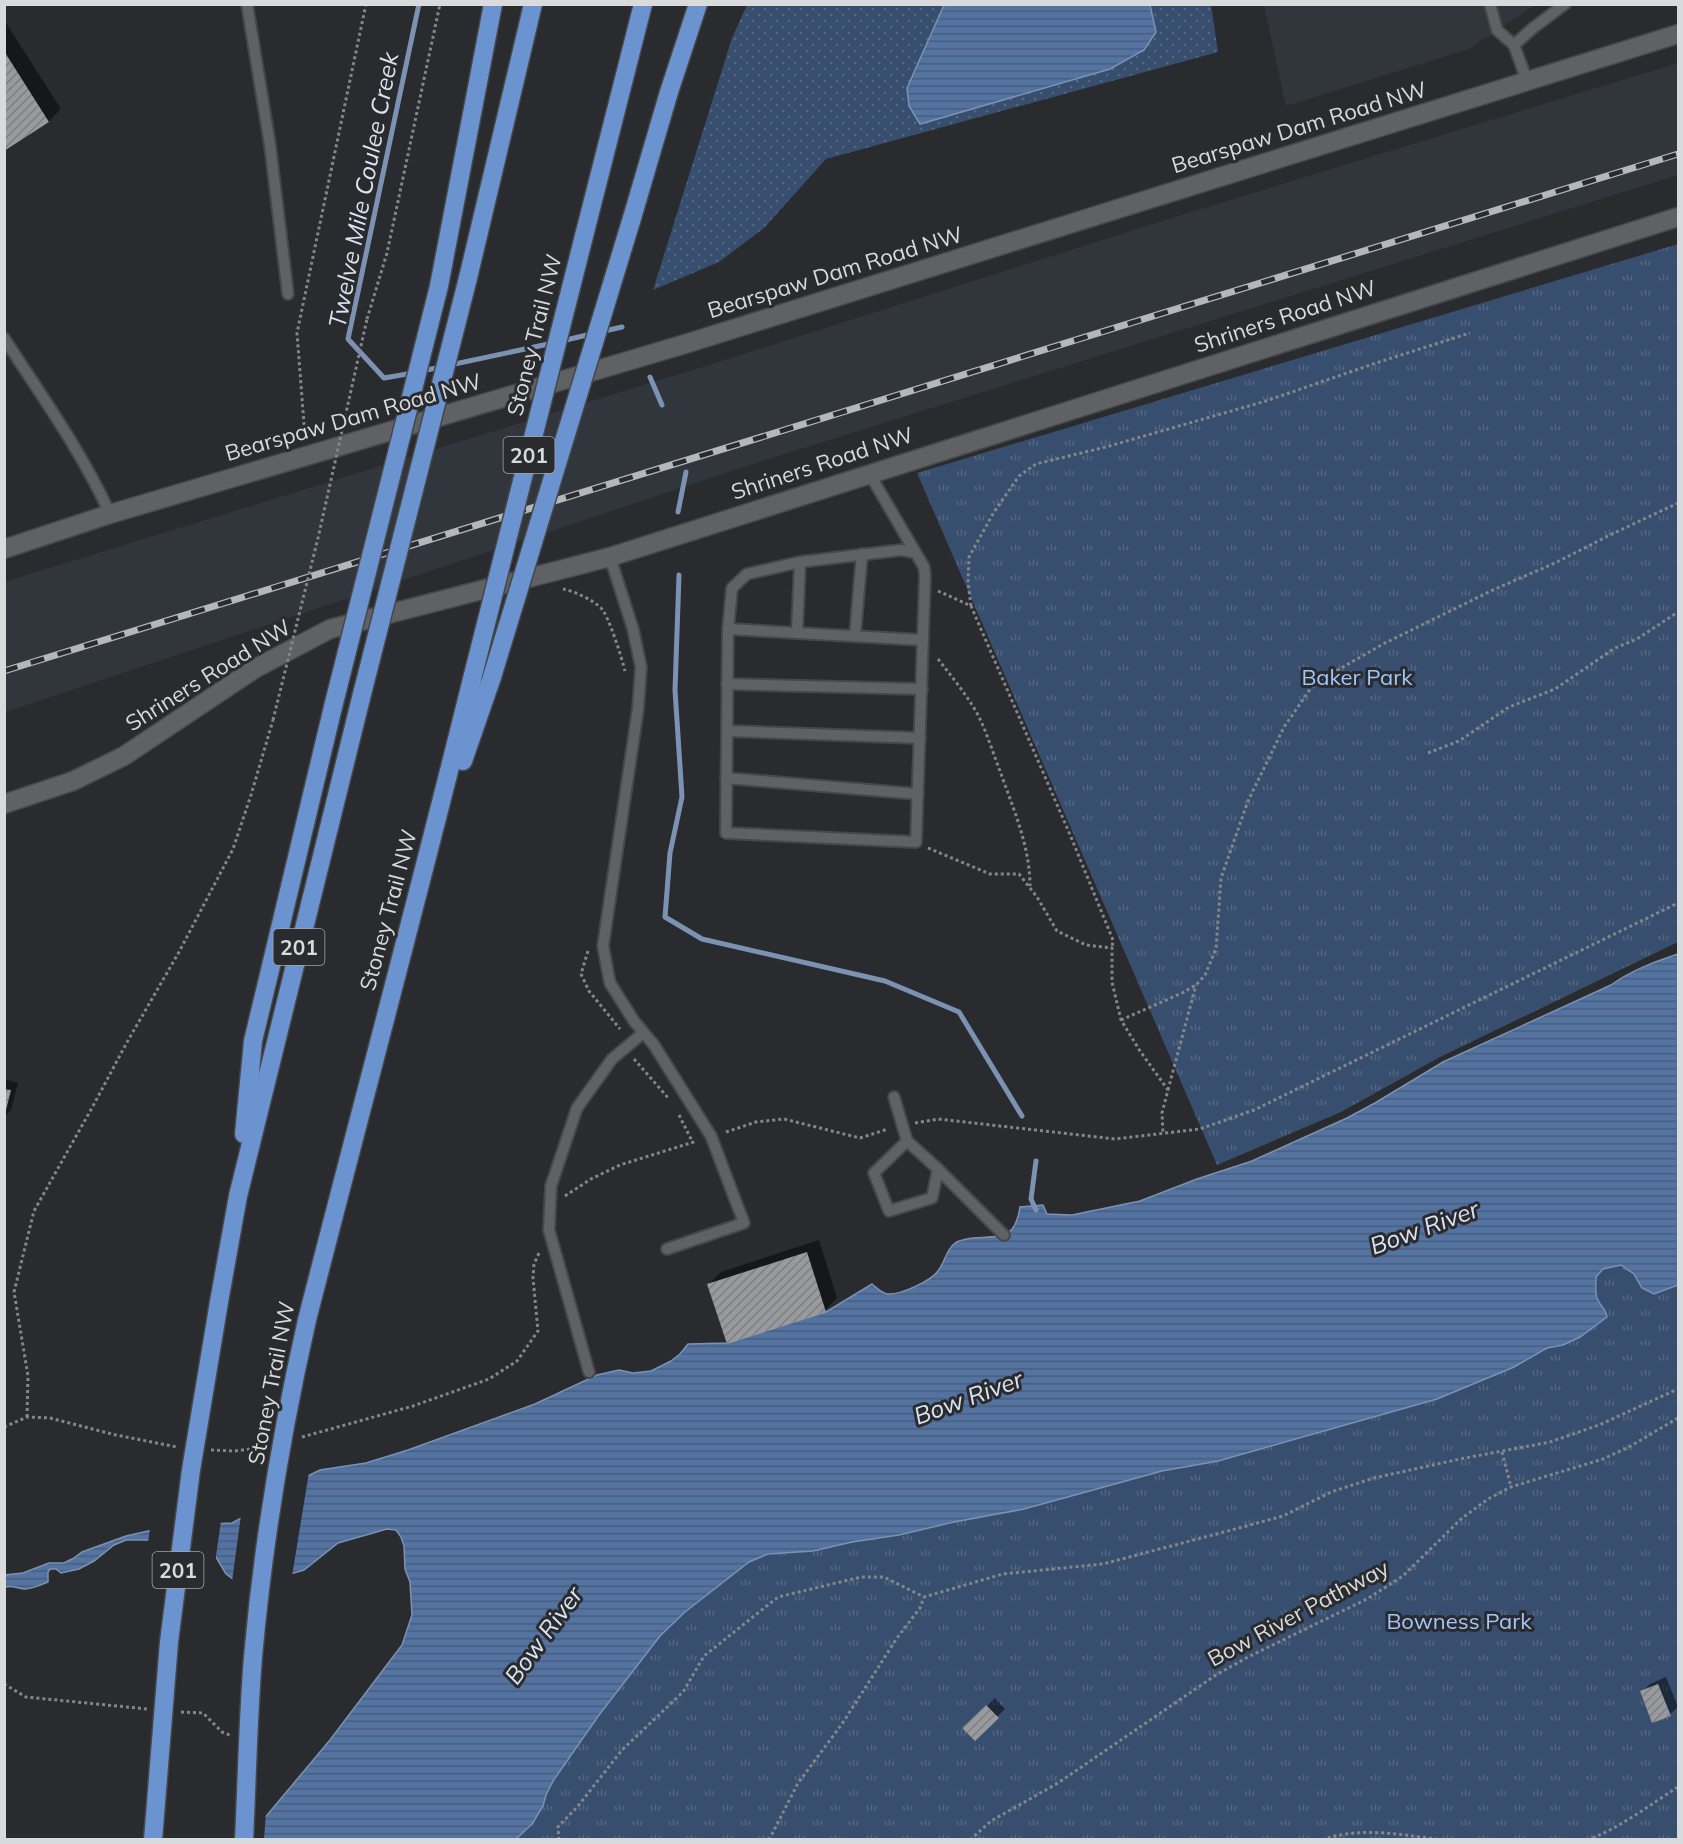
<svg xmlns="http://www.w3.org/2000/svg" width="1683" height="1844" font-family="Mulish,sans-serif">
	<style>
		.built { fill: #31363d }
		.grass { fill: url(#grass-dots) }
		.park { fill: url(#park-tufts) }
		.water { fill: url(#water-rules); stroke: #7b92b3; stroke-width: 1.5 }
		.pier { fill: #2a2b2e }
		.shadow { fill: #0007 }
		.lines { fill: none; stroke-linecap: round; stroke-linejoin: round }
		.stream { stroke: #7b92b3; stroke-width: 5 }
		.building { fill: url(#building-hatch) }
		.service-casing { stroke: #464749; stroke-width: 14 }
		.minor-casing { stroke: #464749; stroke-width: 21 }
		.motorway-casing { stroke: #464749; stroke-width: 21 }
		.path { stroke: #858689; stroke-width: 3; stroke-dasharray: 3 3; stroke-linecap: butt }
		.service { stroke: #606164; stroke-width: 10 }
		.minor { stroke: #606164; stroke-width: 18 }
		.motorway { stroke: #6b93cf; stroke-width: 18 }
		.rail-casing { stroke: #b6b7b9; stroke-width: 7 }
		.rail { stroke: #2a2b2e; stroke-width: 4.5; stroke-dasharray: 14; stroke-linecap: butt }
		.motorway-bridge-casing { stroke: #464749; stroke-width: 21; stroke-linecap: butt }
		.path-bridge { stroke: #858689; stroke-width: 3; stroke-dasharray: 3 3; stroke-linecap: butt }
		.motorway-bridge { stroke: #6b93cf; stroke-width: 18 }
		.labels { text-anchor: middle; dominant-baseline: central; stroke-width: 6; stroke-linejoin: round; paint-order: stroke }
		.shield { fill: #2a2b2e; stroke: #a4a6a8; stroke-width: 1.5 }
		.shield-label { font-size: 21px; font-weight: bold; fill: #d9dadc }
		.street-label { font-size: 22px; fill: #d9dadc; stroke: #2a2b2e }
		.park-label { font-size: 22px; fill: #a0c6fe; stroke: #2a2b2e }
		.water-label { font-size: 24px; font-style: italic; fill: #dae4f2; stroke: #2a2b2e }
	</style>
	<defs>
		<pattern id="grass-dots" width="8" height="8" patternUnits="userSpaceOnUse" patternTransform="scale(1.5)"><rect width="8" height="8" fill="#384e6e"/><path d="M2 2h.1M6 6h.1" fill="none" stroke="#546782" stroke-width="1.8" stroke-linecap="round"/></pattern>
		<pattern id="park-tufts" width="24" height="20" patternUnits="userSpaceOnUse" patternTransform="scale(1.5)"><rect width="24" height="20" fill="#384e6e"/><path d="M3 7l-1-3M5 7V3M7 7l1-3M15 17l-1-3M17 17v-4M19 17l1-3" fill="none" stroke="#546782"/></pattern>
		<pattern id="water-rules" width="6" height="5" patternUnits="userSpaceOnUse" patternTransform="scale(1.5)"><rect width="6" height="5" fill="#5373a2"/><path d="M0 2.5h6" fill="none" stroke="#4b5c77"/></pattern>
		<pattern id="building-hatch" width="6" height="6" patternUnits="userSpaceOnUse" patternTransform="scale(1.5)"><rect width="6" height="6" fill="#989a9d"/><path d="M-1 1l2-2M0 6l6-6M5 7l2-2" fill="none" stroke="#7e7f82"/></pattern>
	</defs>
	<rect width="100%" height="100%" fill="#2a2b2e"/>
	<g class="built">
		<path d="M1264,5H1535L1469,49L1286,106Z"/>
		<path d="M1678,63V175L759,462L5,712L4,582L725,360L1178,216Z"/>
	</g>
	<path class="grass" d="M747,5H1211L1218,52L826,159L764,228L719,262L653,290L732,38Z"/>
	<g class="park">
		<path d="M1678,244V942L1440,1057L1341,1112L1217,1165L917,473Z"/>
		<path d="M1621,1264L1634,1274L1642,1288L1654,1294L1678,1285V1839L516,1840L532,1824L543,1806L546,1795L553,1781L599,1715L660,1636L685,1612L749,1562L768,1554L813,1551L852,1542L899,1535L954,1522L1024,1509L1162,1471L1218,1461L1437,1399L1514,1367L1547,1348L1563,1345L1606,1312C1596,1298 1596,1293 1596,1277L1603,1269Z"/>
	</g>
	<g class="water">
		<path d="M944,5H1150L1156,32L1144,50L1110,69L920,124L909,106L907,88Z"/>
		<path d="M1678,954V1285L1654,1294L1642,1288L1634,1274L1621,1265L1603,1269L1596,1277C1596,1284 1595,1291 1597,1298C1600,1306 1606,1309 1607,1317L1580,1337L1563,1345L1547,1348L1514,1367L1437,1399L1218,1461L1162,1471L1024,1509L954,1522L899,1535L852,1542L813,1551L768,1554L749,1562L685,1612L660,1636L599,1715L553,1781L546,1795L543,1806L532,1824L516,1839H247L330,1740L402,1645L412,1615L410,1582L405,1569L404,1546L401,1537L396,1530L387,1529L338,1543L304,1570L283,1576L233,1579L226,1574L216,1557L199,1544L175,1540H126L114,1545L94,1561L79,1569L61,1573L56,1569H50L48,1572V1582C41,1585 32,1589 24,1589C17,1588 12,1585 5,1587V1575L23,1573L49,1563H64L74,1558L82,1552L126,1536L171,1526L232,1523L247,1515L269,1495L320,1470L366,1463L408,1450L535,1404L597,1375L619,1370L633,1373L651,1371L671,1361L680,1354L688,1344L727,1343L826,1312L872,1284C877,1288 882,1294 888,1294C900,1295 931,1281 938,1271C945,1262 946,1250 955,1243C959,1240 968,1239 973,1238C1002,1236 1015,1240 1020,1207L1043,1205L1047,1214L1072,1215L1140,1201L1197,1179L1252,1161L1347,1118L1375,1103L1443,1062L1611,985C1632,970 1654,962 1678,954Z"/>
	</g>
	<g class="pier">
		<path d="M309,1472L292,1576L250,1583L232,1582L241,1515L267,1492Z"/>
		<path d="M221,1521L215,1563L213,1559L198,1546L192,1544L175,1543H148L150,1528L171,1523Z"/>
		<path d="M266,1812L264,1839L244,1840L245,1838Z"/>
	</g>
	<g class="shadow">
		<path d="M4,20L61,109L49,121L4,149Z"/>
		<path d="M4,1079L18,1083L11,1110L4,1117Z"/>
		<path d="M819,1240L837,1298L825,1310L709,1284L721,1272Z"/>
		<path d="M1666,1677L1678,1707L1670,1714L1642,1692L1650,1684Z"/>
		<path d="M995,1698L1005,1709L975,1738L965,1728Z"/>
	</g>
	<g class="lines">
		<g class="stream">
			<path d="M600,332L622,327"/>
			<path d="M562,341L591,334"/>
			<path d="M422,371L553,343"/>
			<path d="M413,373L384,378L348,339L419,4"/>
			<path d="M650,377L662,405"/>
			<path d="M678,512L686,472"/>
			<path d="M679,575L675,690L682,797L670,853L665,917L702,939L885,981L959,1012L1022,1116"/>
			<path d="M1036,1210L1031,1199L1036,1161"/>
		</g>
	</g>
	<g class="building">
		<path d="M4,51L49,122L4,151Z"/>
		<path d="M4,1089L11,1090L5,1114L4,1113Z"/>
		<path d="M807,1252L826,1312L727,1344L707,1284Z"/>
		<path d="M1658,1684L1671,1716L1652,1723L1640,1691Z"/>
		<path d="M986,1705L999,1718L975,1741L962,1728Z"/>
	</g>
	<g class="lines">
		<g class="service-casing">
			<g id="service">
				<path d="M247,4L270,145L288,294"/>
				<path d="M1490,4L1497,30L1514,45"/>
				<path d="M1527,81L1514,45L1533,28L1565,4"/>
				<path d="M4,338C41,395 82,452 110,514"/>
				<path d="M869,473L924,567L925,576L916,842L726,833L728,629L732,588L747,574L800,562L901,550L916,553"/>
				<path d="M610,557L633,629L641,667L638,709L603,946L610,983L634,1021L654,1045L711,1136L744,1223L667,1249"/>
				<path d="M728,629L923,640"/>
				<path d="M797,633L800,562"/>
				<path d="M855,635L862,554"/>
				<path d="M727,684L922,689"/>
				<path d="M727,731L920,738"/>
				<path d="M726,778L918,794"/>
				<path d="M894,1097L907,1141L874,1173L889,1211L932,1198L938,1169L907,1141"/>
				<path d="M938,1169L1004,1235"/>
				<path d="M589,1372L549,1230L551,1186L577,1108L612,1059L643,1033"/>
			</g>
		</g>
		<g class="minor-casing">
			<g id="minor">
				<path d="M4,549L110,514L685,344L1678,34"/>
				<path d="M4,804L73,781L124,756L256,668L330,629L610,557L1678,217"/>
			</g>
		</g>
		<g class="motorway-casing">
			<g id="motorway">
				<path d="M632,218L669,92L698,4"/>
				<path d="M584,236L643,4"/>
				<path d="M468,278L533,4"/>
				<path d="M439,286L493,4"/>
				<path d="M463,761L492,677"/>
				<path d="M244,1134L253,1041L333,707"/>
				<path d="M219,1302L238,1196L361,698"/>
				<path d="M307,1320C362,1105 420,890 473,675"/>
			</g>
		</g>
		<g class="path">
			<path d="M367,319L387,253L440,4"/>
			<path d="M305,437L297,333L366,4"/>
			<path d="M563,589C574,591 593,600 601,608C609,616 622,659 625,671"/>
			<path d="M938,591L971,606L1071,837L1113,940L1112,948"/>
			<path d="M971,606L968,582L969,557L994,512L1019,476L1036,464L1106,447L1266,401L1376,363L1470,333"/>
			<path d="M938,659C952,677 967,695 978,715C987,733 993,753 1000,771C1013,808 1030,846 1030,886"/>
			<path d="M1428,753L1459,741L1509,707L1555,689L1615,648L1637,639L1678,612"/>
			<path d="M928,848L990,874H1019L1037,897L1057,931L1086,945L1112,948V982L1121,1020L1140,1051L1168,1090L1162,1113L1163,1133"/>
			<path d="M588,951L581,974L589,991L620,1029"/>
			<path d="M1121,1020L1182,993L1196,985L1205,975L1216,949L1221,878L1248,801L1284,727L1311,688L1343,667L1383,644L1495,589L1555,563L1610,535L1678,503"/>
			<path d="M634,1059L669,1099"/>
			<path d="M1168,1090L1196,985"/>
			<path d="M679,1115L693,1143"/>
			<path d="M915,1123L938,1119L1115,1139L1200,1129L1254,1110L1678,903"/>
			<path d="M726,1132L756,1122L784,1119L860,1138L888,1129"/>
			<path d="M565,1196L591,1179L620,1165L697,1141"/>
			<path d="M27,1417L28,1376L14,1292L34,1211L93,1106L126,1044L179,952L233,849L251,795L273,720"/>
			<path d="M4,1427L27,1417L50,1418L116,1435L177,1447"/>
			<path d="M302,1437L413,1406L489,1379L517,1361L538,1331L533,1278L534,1264L540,1251"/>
			<path d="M211,1450L235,1451L264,1447"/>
			<path d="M1502,1452L1511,1487"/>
			<path d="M4,1684L26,1697L147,1709"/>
			<path d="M181,1712L203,1713L222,1732L232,1736"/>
			<path d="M559,1840L558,1827L578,1806L622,1750L683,1692L704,1656L778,1597L861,1577H884L924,1597L1003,1574L1103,1564L1239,1528L1283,1516L1331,1492L1374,1478L1460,1459L1550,1442L1599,1425L1678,1389"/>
			<path d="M769,1840L798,1783L842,1724L897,1638L920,1608L924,1597"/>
			<path d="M970,1840L991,1821L1058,1783L1216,1675L1248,1657L1367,1599L1403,1576L1461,1519L1488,1499L1511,1487L1603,1459L1629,1447L1678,1418"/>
			<path d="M1322,1840C1360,1826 1403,1835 1443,1840"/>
			<path d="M1587,1840C1617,1830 1651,1804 1678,1787"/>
		</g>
		<use href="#service" class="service"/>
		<use href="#minor" class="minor"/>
		<use href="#motorway" class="motorway"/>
		<g class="rail-casing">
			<path id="rail" d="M4,671L1678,154"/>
		</g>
		<use href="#rail" class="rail"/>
		<g class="motorway-bridge-casing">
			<g id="motorway-bridge">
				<path d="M473,675L584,236"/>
				<path d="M492,677L632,218"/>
				<path d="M361,698L468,278"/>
				<path d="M333,707L439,286"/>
				<path d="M153,1840L169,1642L191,1470L219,1302"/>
				<path d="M244,1840C247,1779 248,1718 253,1657C263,1544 282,1430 307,1320"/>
			</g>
		</g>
		<path class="path-bridge" d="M273,720L318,538L367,319"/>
		<use href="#motorway-bridge" class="motorway-bridge"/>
	</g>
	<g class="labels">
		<g class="shield">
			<rect x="503.5" y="437" width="51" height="36" rx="4.5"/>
			<rect x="273.5" y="929" width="51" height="36" rx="4.5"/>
			<rect x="152.5" y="1552" width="51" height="36" rx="4.5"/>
		</g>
		<g class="shield-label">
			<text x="529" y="455">201</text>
			<text x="299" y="947">201</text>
			<text x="178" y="1570">201</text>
		</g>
		<g class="street-label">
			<text transform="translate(1299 127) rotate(-17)">Bearspaw Dam Road NW</text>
			<text transform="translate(835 272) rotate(-17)">Bearspaw Dam Road NW</text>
			<text transform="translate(1285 316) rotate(-18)">Shriners Road NW</text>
			<text transform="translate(534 335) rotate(-76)">Stoney Trail NW</text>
			<text transform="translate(353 417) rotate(-16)">Bearspaw Dam Road NW</text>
			<text transform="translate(822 463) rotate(-18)">Shriners Road NW</text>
			<text transform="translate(208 675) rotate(-32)">Shriners Road NW</text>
			<text transform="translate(388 910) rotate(-75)">Stoney Trail NW</text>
			<text transform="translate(271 1383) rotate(-79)">Stoney Trail NW</text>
			<text transform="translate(1298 1613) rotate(-28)">Bow River Pathway</text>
		</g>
		<g class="park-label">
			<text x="1357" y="677">Baker Park</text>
			<text x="1459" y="1621">Bowness Park</text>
		</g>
		<g class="water-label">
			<text transform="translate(363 190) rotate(-79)">Twelve Mile Coulee Creek</text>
			<text transform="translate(1424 1227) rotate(-20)">Bow River</text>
			<text transform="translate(968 1397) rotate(-20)">Bow River</text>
			<text transform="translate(543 1635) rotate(-54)">Bow River</text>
		</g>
	</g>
	<rect width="1683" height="1844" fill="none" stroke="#d9dadc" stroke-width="12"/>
</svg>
